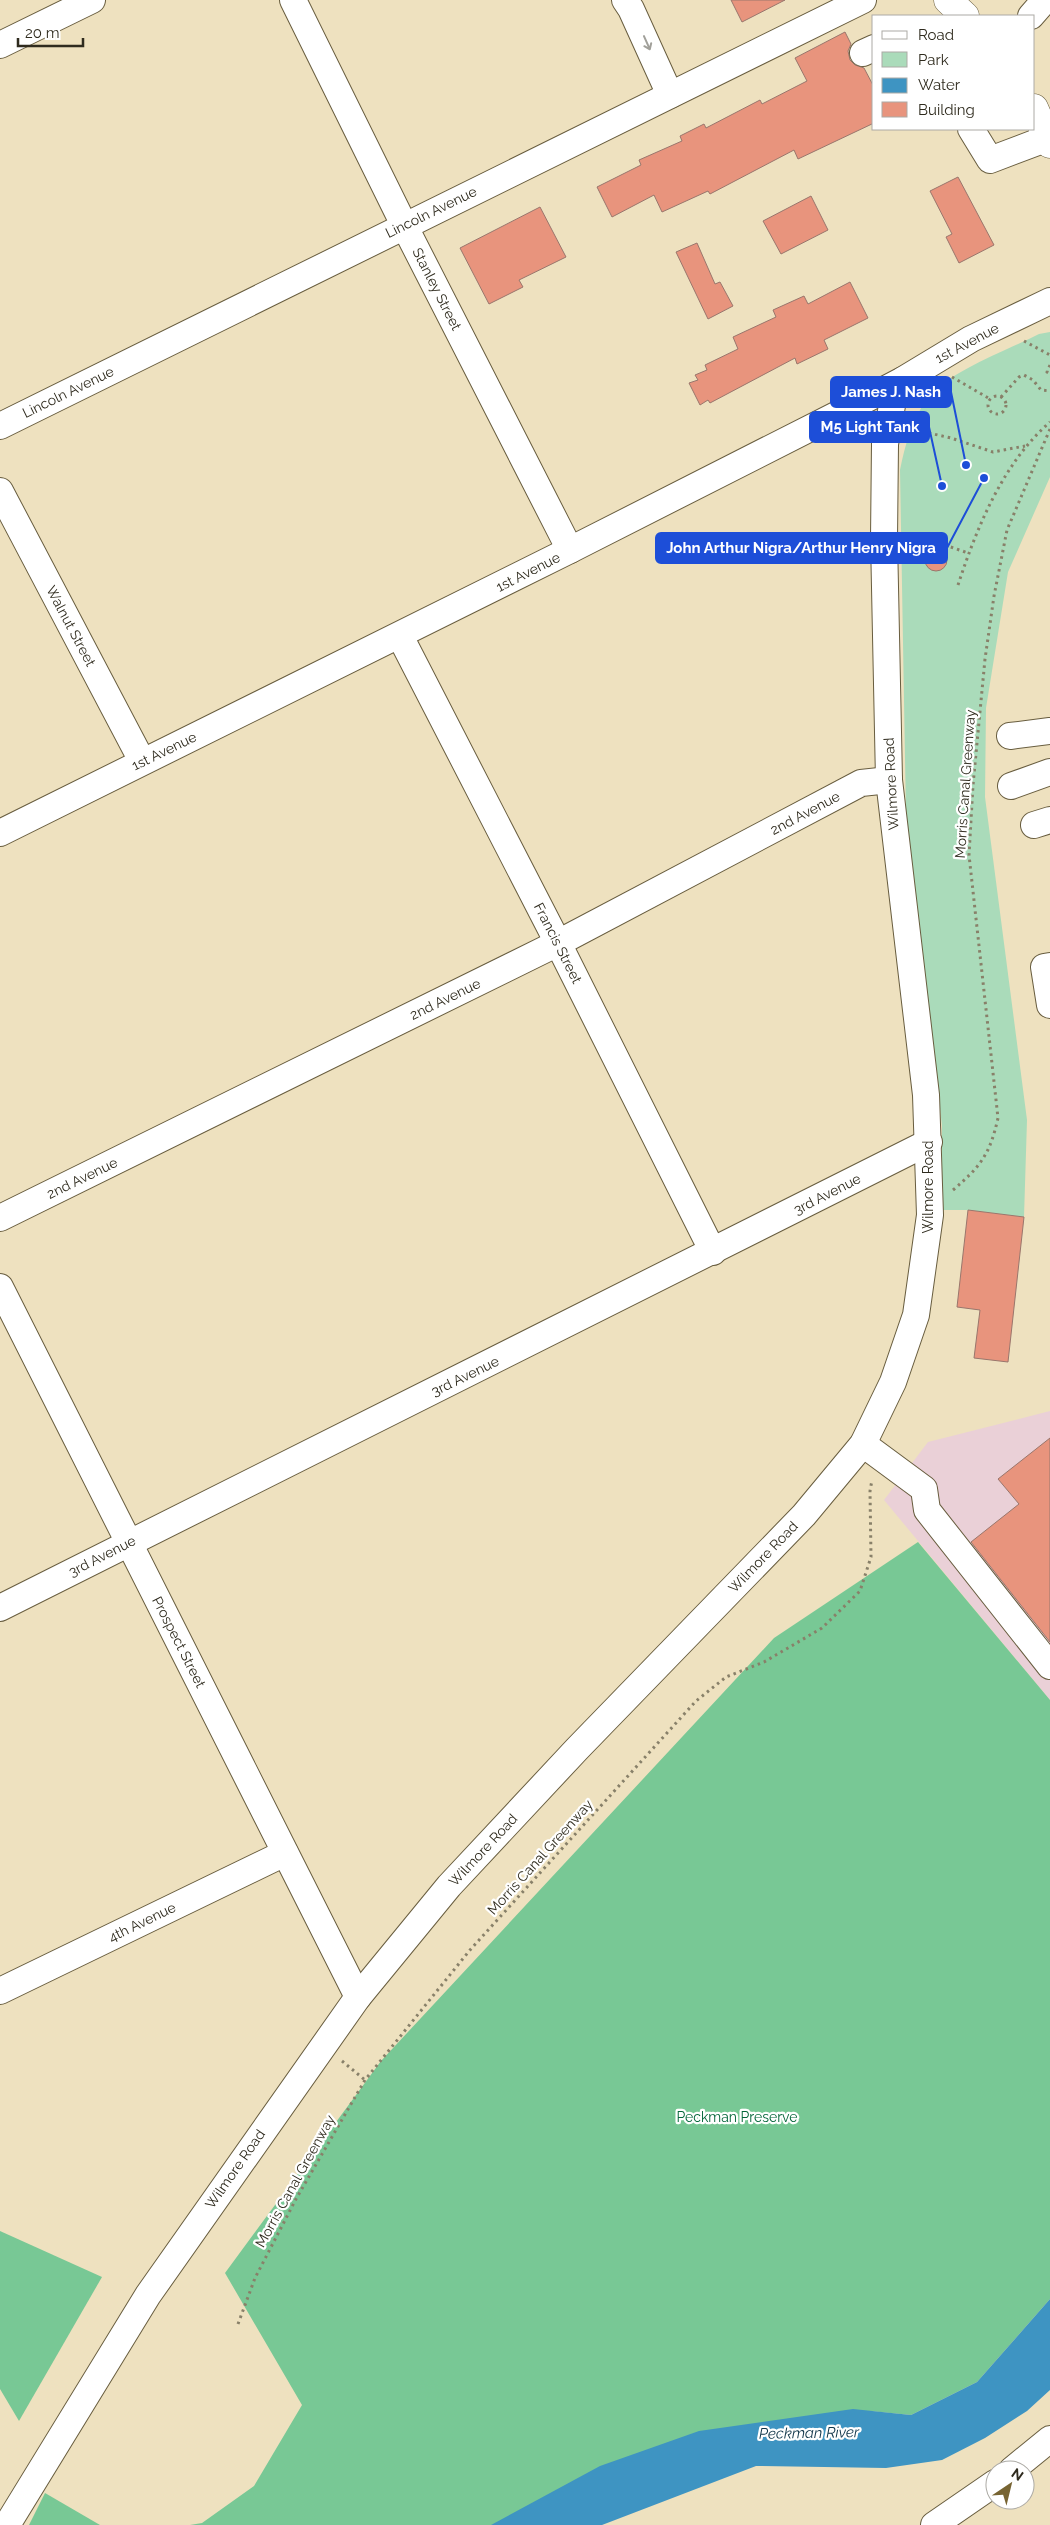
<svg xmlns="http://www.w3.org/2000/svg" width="1050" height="2525" font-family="Raleway,sans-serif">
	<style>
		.industrial { fill: #ead0d7 }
		.green { fill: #aadbba }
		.forest { fill: #78c895 }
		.water { fill: #3e94c2 }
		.building { fill: #e8947d; stroke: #99766c }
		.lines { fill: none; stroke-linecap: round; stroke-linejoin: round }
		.minor-casing { stroke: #685d3f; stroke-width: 28 }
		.major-casing { stroke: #685d3f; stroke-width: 29 }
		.path { stroke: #888069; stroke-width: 3; stroke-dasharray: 2.5 4; stroke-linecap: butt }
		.minor { stroke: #fff; stroke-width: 26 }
		.major { stroke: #fff; stroke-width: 28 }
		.oneway { stroke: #a1a09a }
		.labels { text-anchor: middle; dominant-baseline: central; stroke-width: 4.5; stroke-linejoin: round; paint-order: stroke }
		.street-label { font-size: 14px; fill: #2f2b1e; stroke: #fff }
		.park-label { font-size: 14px; fill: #036639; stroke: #fff }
		.water-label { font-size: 15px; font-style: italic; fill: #0d3347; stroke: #fff }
		.leader { fill: none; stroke: #1d4ed8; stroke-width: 2 }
		.callout-dot { fill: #1d4ed8; stroke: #fff; stroke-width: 2 }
		.callout { fill: #1d4ed8; stroke: #1d4ed8; stroke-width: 2 }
		.callout-label { font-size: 15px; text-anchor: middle; font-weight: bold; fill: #fff }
	</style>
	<rect width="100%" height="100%" fill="#eee1bf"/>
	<path class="industrial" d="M1050,1411V1700L884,1500L928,1442Z"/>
	<path class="green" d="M1050,332V477L1008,572L986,708L985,797L1027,1120L1024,1217L968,1210H941L942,1126L906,815L900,470C905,445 912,420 927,399C945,373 1010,349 1039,334Z"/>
	<g class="forest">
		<path d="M918,1542L1050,1700V2299L977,2382L911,2415L870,2411L492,2525H190L202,2523L254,2486L302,2405L225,2273L381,2061L774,1638Z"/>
		<path d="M0,2231L102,2277L19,2421L0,2389Z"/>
		<path d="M45,2493L100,2525H29Z"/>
	</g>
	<path class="water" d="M1050,2299V2390L1027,2411L985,2438L942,2460L886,2468L756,2466L602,2525H491L600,2466L699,2431L853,2409L911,2415L977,2382Z"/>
	<g class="building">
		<path d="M731,0H785L742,22Z"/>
		<path d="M845,32L851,44L848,51L850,60L855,65L864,68L874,87V123L798,159L794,150L710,194L708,191L662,212L654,195L612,217L597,187L641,165L639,160L682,141L680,136L704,124L706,128L760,100L762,104L807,81L795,58Z"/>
		<path d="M958,177L994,245L959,263L946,237L952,234L930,191Z"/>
		<path d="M811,196L828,230L781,254L763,221Z"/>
		<path d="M540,207L566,257L519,280L523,287L489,304L460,248Z"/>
		<path d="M697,243L715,284L720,282L733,306L708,319L676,252Z"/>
		<path d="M850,282L868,318L824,340L828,349L797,364L795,358L710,403L708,400L700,405L689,383L698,380L695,375L707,370L705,365L738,349L733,337L776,317L773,310L804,296L808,304Z"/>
		<circle cx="936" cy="560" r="11"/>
		<path d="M968,1210L1024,1217L1008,1362L974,1358L980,1310L957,1307Z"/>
		<path d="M1050,1438V1642L971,1542L1019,1504L998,1479Z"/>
	</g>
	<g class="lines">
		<g class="minor-casing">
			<g id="minor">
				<path d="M293,0L404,225L570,550"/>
				<path d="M625,0L631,9L670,95"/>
				<path d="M1031,16L1045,0"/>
				<path d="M0,45L92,0"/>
				<path d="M863,53L874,48"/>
				<path d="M971,129L990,160L1048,138"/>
				<path d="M0,426L863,0"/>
				<path d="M0,491L142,761"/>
				<path d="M400,636L558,943L713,1252"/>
				<path d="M1010,736L1050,731"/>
				<path d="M1011,786L1050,772"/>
				<path d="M1034,825L1050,820"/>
				<path d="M0,833L570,550L842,412L903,380L971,339L1050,301"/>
				<path d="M1050,966L1044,967L1050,1005"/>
				<path d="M0,1218L558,943L861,783L889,780"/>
				<path d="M0,1287L358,1997"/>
				<path d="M863,1444L924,1489L927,1510L1050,1666"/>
				<path d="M0,1608L929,1142"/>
				<path d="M0,1991L285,1853"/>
				<path d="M1012,2470L1050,2439"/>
				<path d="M7,2525L148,2295L358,1997L449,1886L577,1749L804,1515L863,1444L893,1382L916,1315L930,1215L926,1095L889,780L884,539L885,444L893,400L903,380"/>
				<path d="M934,2525L995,2483"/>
			</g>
		</g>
		<g class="major-casing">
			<g id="major">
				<path d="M948,0L965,16"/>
				<path d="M1034,108L1050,144"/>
			</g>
		</g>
		<g class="path">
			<path d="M1024,341L1050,355"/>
			<path d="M1050,365L1047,372L1050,373"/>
			<path d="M952,377L990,399"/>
			<circle cx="997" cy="405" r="9"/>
			<path d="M1001,397L1019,377L1024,375L1033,380L1041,390L1050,391"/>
			<path d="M916,430L951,438L993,452L1025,446"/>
			<path d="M907,537H922L968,553"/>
			<path d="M958,585C977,527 1003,463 1050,422"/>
			<path d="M953,1190C981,1166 990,1154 998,1118L969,855L973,785L985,659L994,596L1007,530L1050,429"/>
			<path d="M342,2061L365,2080"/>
			<path d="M238,2324L255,2278L296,2199L365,2080L470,1950L696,1701L726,1677L764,1662L822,1628L860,1591L871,1557L870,1491L872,1480"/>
		</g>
		<use href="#minor" class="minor"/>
		<use href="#major" class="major"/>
	</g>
	<defs><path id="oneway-shaft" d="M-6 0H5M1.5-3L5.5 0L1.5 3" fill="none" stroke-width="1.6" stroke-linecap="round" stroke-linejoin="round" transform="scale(1.25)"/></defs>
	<use class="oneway" href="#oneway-shaft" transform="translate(647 43) rotate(66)"/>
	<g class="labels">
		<g class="street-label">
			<text transform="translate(431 212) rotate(-26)">Lincoln Avenue</text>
			<text transform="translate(437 289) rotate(63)">Stanley Street</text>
			<text transform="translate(967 343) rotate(-28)">1st Avenue</text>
			<text transform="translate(68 392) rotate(-26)">Lincoln Avenue</text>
			<text transform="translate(528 572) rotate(-27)">1st Avenue</text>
			<text transform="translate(71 626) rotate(62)">Walnut Street</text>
			<text transform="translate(164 751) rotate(-26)">1st Avenue</text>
			<text transform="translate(891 784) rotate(-93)">Wilmore Road</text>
			<text transform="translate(965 784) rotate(-86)">Morris Canal Greenway</text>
			<text transform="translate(805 813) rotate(-28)">2nd Avenue</text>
			<text transform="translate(558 943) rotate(63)">Francis Street</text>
			<text transform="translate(445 999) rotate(-26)">2nd Avenue</text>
			<text transform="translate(82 1178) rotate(-26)">2nd Avenue</text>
			<text transform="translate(928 1187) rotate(-90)">Wilmore Road</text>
			<text transform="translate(827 1194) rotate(-27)">3rd Avenue</text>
			<text transform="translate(465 1376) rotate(-26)">3rd Avenue</text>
			<text transform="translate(102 1556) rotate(-27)">3rd Avenue</text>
			<text transform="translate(763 1557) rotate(-46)">Wilmore Road</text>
			<text transform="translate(179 1642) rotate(63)">Prospect Street</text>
			<text transform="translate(483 1850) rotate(-47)">Wilmore Road</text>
			<text transform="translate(540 1857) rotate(-48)">Morris Canal Greenway</text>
			<text transform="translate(142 1922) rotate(-26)">4th Avenue</text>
			<text transform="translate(235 2169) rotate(-55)">Wilmore Road</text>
			<text transform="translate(295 2181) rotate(-61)">Morris Canal Greenway</text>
		</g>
		<g class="park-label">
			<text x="737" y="2117">Peckman Preserve</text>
		</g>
		<g class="water-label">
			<text transform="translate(809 2433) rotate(-1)">Peckman River</text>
		</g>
	</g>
	<path class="leader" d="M966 465L951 392M942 486L929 427M984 478L947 548"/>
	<g class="callout-dot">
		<circle cx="966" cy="465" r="5"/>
		<circle cx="942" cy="486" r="5"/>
		<circle cx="984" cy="478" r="5"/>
	</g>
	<g class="callout">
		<rect x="831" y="377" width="120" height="30" rx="5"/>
		<rect x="810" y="412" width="119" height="30" rx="5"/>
		<rect x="656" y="533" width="291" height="30" rx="5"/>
	</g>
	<g class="callout-label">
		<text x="891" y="397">James J. Nash</text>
		<text x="870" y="432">M5 Light Tank</text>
		<text x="801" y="553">John Arthur Nigra/Arthur Henry Nigra</text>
	</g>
	<rect x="872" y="15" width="162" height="115" fill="#ffffff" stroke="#acaaa5"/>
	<rect x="882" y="31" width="25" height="8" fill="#ffffff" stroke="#acaaa5"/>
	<text x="918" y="40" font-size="15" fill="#2f2b1e">Road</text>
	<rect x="882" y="52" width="25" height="15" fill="#aadbba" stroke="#acaaa5"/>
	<text x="918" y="65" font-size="15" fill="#2f2b1e">Park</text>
	<rect x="882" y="78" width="25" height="15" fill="#3e94c2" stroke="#acaaa5"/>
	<text x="918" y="90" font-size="15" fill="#2f2b1e">Water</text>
	<rect x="882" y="102" width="25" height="15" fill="#e8947d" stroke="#acaaa5"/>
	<text x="918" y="115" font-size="15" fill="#2f2b1e">Building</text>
	<g transform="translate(1010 2485) rotate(35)"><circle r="24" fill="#ffffff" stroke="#acaaa5"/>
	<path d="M0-4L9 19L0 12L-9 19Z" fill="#776432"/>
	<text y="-8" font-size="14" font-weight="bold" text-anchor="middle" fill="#2f2b1e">N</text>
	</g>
	<path d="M18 38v8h65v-8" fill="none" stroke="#2f2b1e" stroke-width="2.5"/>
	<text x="25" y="38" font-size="15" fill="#2f2b1e" stroke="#ffffff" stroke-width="4" paint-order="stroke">20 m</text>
</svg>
